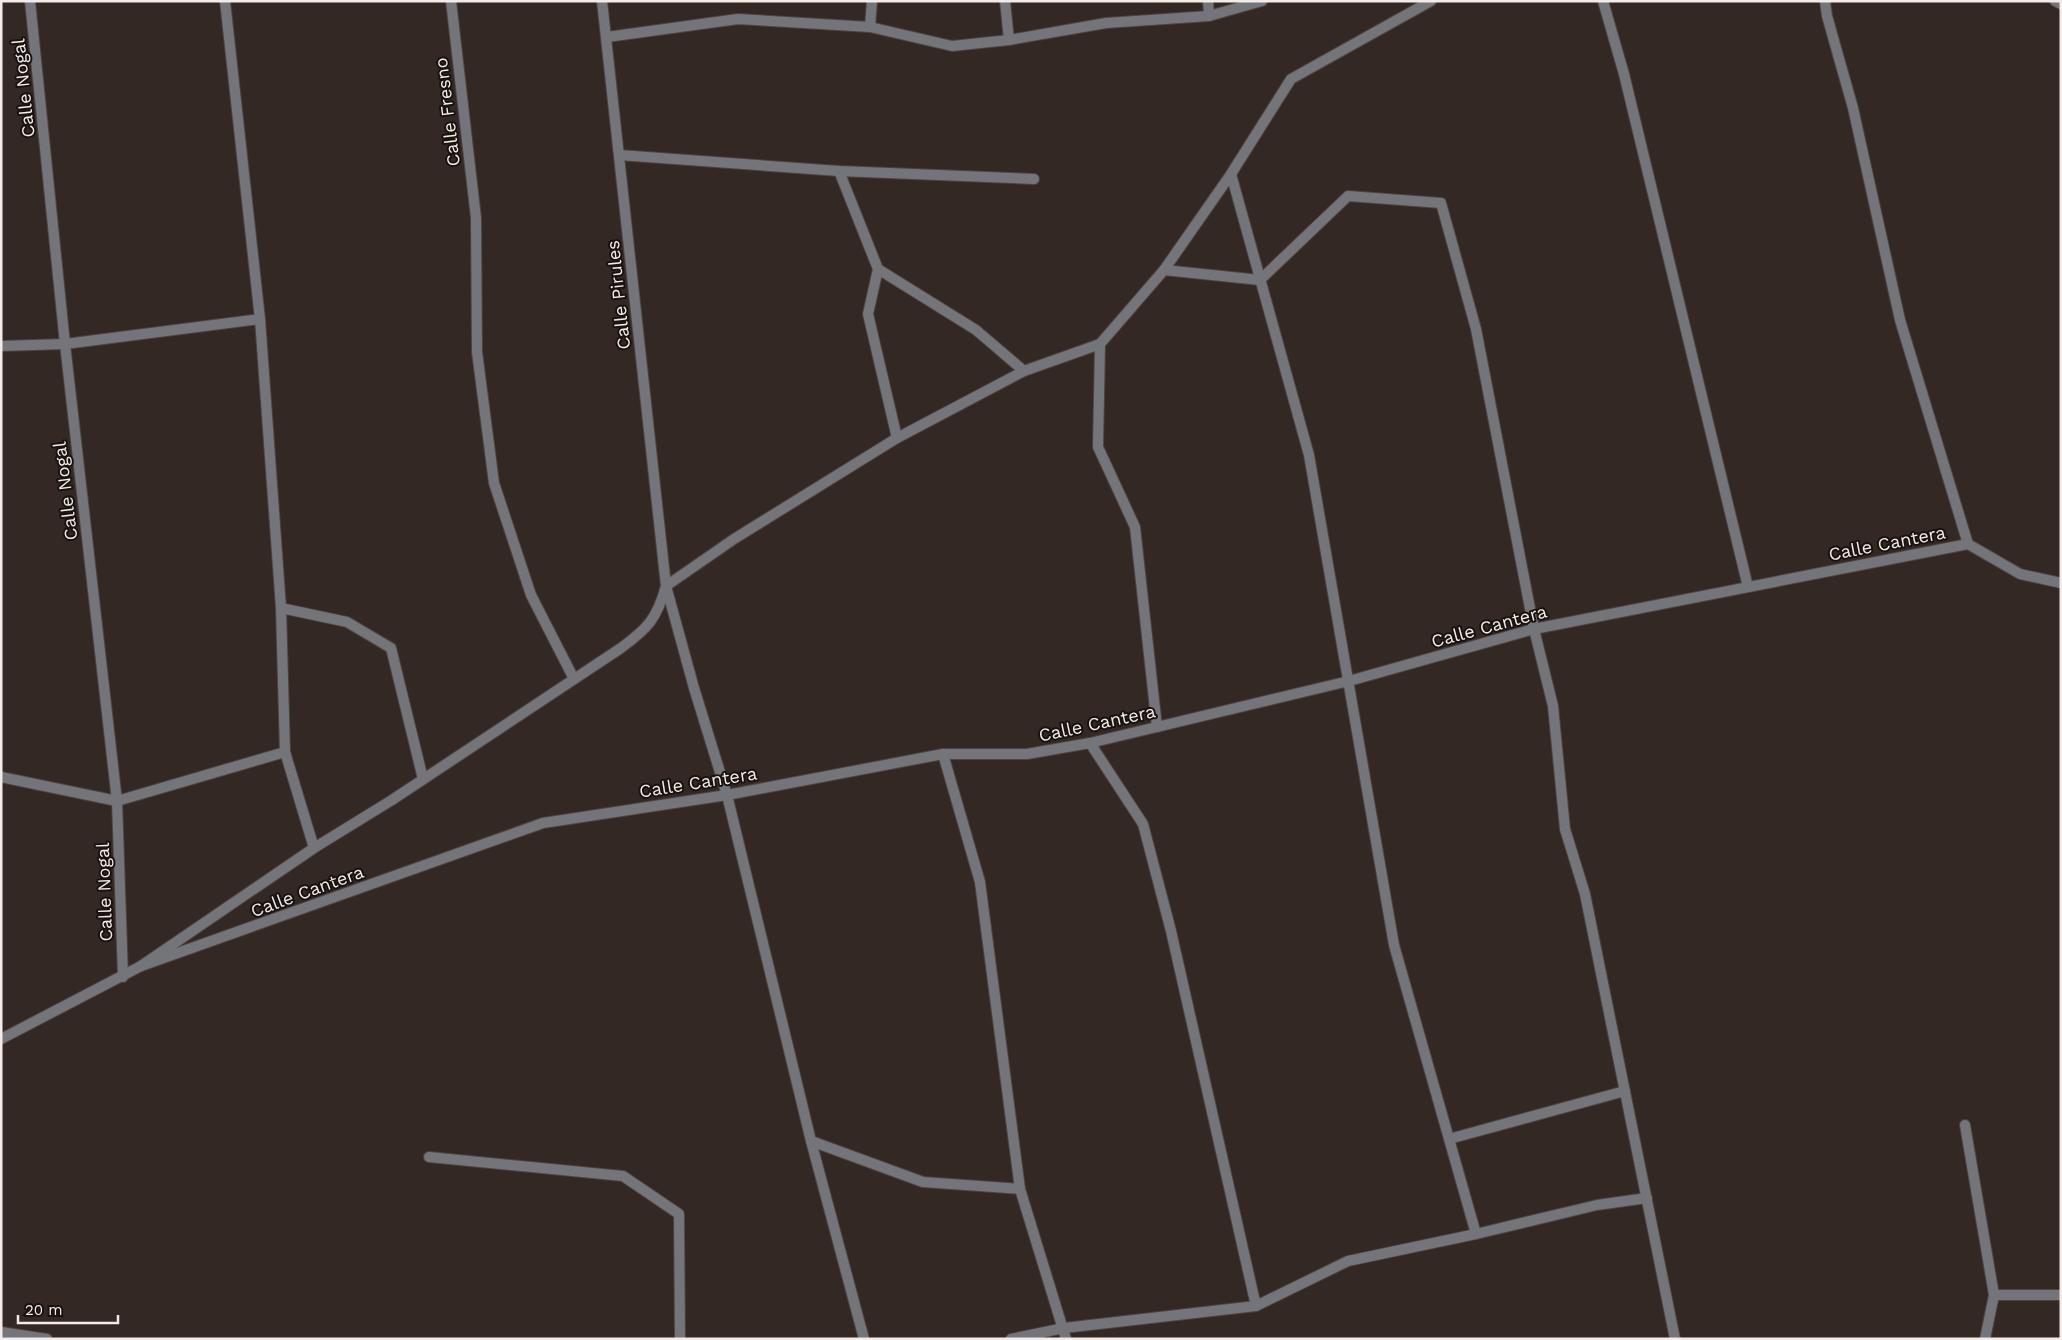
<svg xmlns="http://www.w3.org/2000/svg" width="2062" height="1340" font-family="'Work Sans',sans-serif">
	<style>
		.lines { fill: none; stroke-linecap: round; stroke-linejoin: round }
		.minor-casing { stroke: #4f433f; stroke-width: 12 }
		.minor { stroke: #73757b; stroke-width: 10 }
		.labels { text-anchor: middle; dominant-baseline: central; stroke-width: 4; stroke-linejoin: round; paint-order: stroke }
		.street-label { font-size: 18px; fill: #f4ebe8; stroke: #181210 }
	</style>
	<rect width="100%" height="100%" fill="#342824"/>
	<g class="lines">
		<g class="minor-casing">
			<g id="minor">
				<path d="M30,1L65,344L117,801L123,977"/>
				<path d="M225,1L260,319L281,608L285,752"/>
				<path d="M451,1L476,218L477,352L494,483L531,595L574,679"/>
				<path d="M602,1L666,586L694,688L727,795L811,1141L864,1339"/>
				<path d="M1005,1L1009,40"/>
				<path d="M1208,1L1209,16"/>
				<path d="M1603,1L1624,74L1748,587"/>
				<path d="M1825,1L1827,16L1853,108L1900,320L1968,544"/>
				<path d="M2055,1L2061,4"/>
				<path d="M870,27L872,1"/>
				<path d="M607,37L738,19L870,27L952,46L1009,40L1106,23L1209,16L1262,1"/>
				<path d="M619,155L839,171L1034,179"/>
				<path d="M839,171L878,269L976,330L1024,371"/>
				<path d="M1231,174L1309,455L1394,945L1476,1234"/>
				<path d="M878,269L868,314L897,438"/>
				<path d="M1164,270L1260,280L1348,196L1441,203L1476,329L1534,629L1553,706L1565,829L1585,894L1675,1339"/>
				<path d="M1100,344L1098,447L1135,527L1157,727"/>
				<path d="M1,346L65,344L260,319"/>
				<path d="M666,586L734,539L897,438L1024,371L1100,344L1164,270L1231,174L1291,79L1431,1"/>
				<path d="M281,608L347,622L391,648L423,779"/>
				<path d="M1090,743L1143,824L1171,931L1256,1306"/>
				<path d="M943,754L980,882L1020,1189L1066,1339"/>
				<path d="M1,777L117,801L285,752L314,848"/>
				<path d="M141,966L543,823L727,795L943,754H1027L1090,743L1349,681L1534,629L1968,544L2020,574L2061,583"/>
				<path d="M1,1039L141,966L314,848L392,800L621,648C647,629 657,619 666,586"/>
				<path d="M1965,1125L1994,1295L1985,1339"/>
				<path d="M1449,1139L1625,1091"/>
				<path d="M811,1141L923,1182L1020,1189"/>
				<path d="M429,1157L623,1176L679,1214L680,1339"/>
				<path d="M1994,1295H2061"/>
				<path d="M1,1332L47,1339"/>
				<path d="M1011,1339L1064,1328L1256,1306L1348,1261L1476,1234L1597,1205L1647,1198"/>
			</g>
		</g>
		<use href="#minor" class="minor"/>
	</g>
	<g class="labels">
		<g class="street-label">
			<text transform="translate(23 88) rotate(-96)">Calle Nogal</text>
			<text transform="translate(447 112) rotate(-97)">Calle Fresno</text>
			<text transform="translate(618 295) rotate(-96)">Calle Pirules</text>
			<text transform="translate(65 491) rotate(-97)">Calle Nogal</text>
			<text transform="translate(1887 543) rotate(-11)">Calle Cantera</text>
			<text transform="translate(1489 626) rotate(-15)">Calle Cantera</text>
			<text transform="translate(1097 723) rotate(-12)">Calle Cantera</text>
			<text transform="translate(698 782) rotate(-9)">Calle Cantera</text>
			<text transform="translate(307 891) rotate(-20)">Calle Cantera</text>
			<text transform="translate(104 892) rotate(-92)">Calle Nogal</text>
		</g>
	</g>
	<rect width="2062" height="1340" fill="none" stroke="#f4ebe8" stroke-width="5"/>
	<path d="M18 1315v8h100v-8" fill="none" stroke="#f4ebe8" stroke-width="2.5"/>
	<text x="25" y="1315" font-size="15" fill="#f4ebe8" stroke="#181210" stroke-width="4" paint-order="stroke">20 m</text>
</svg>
